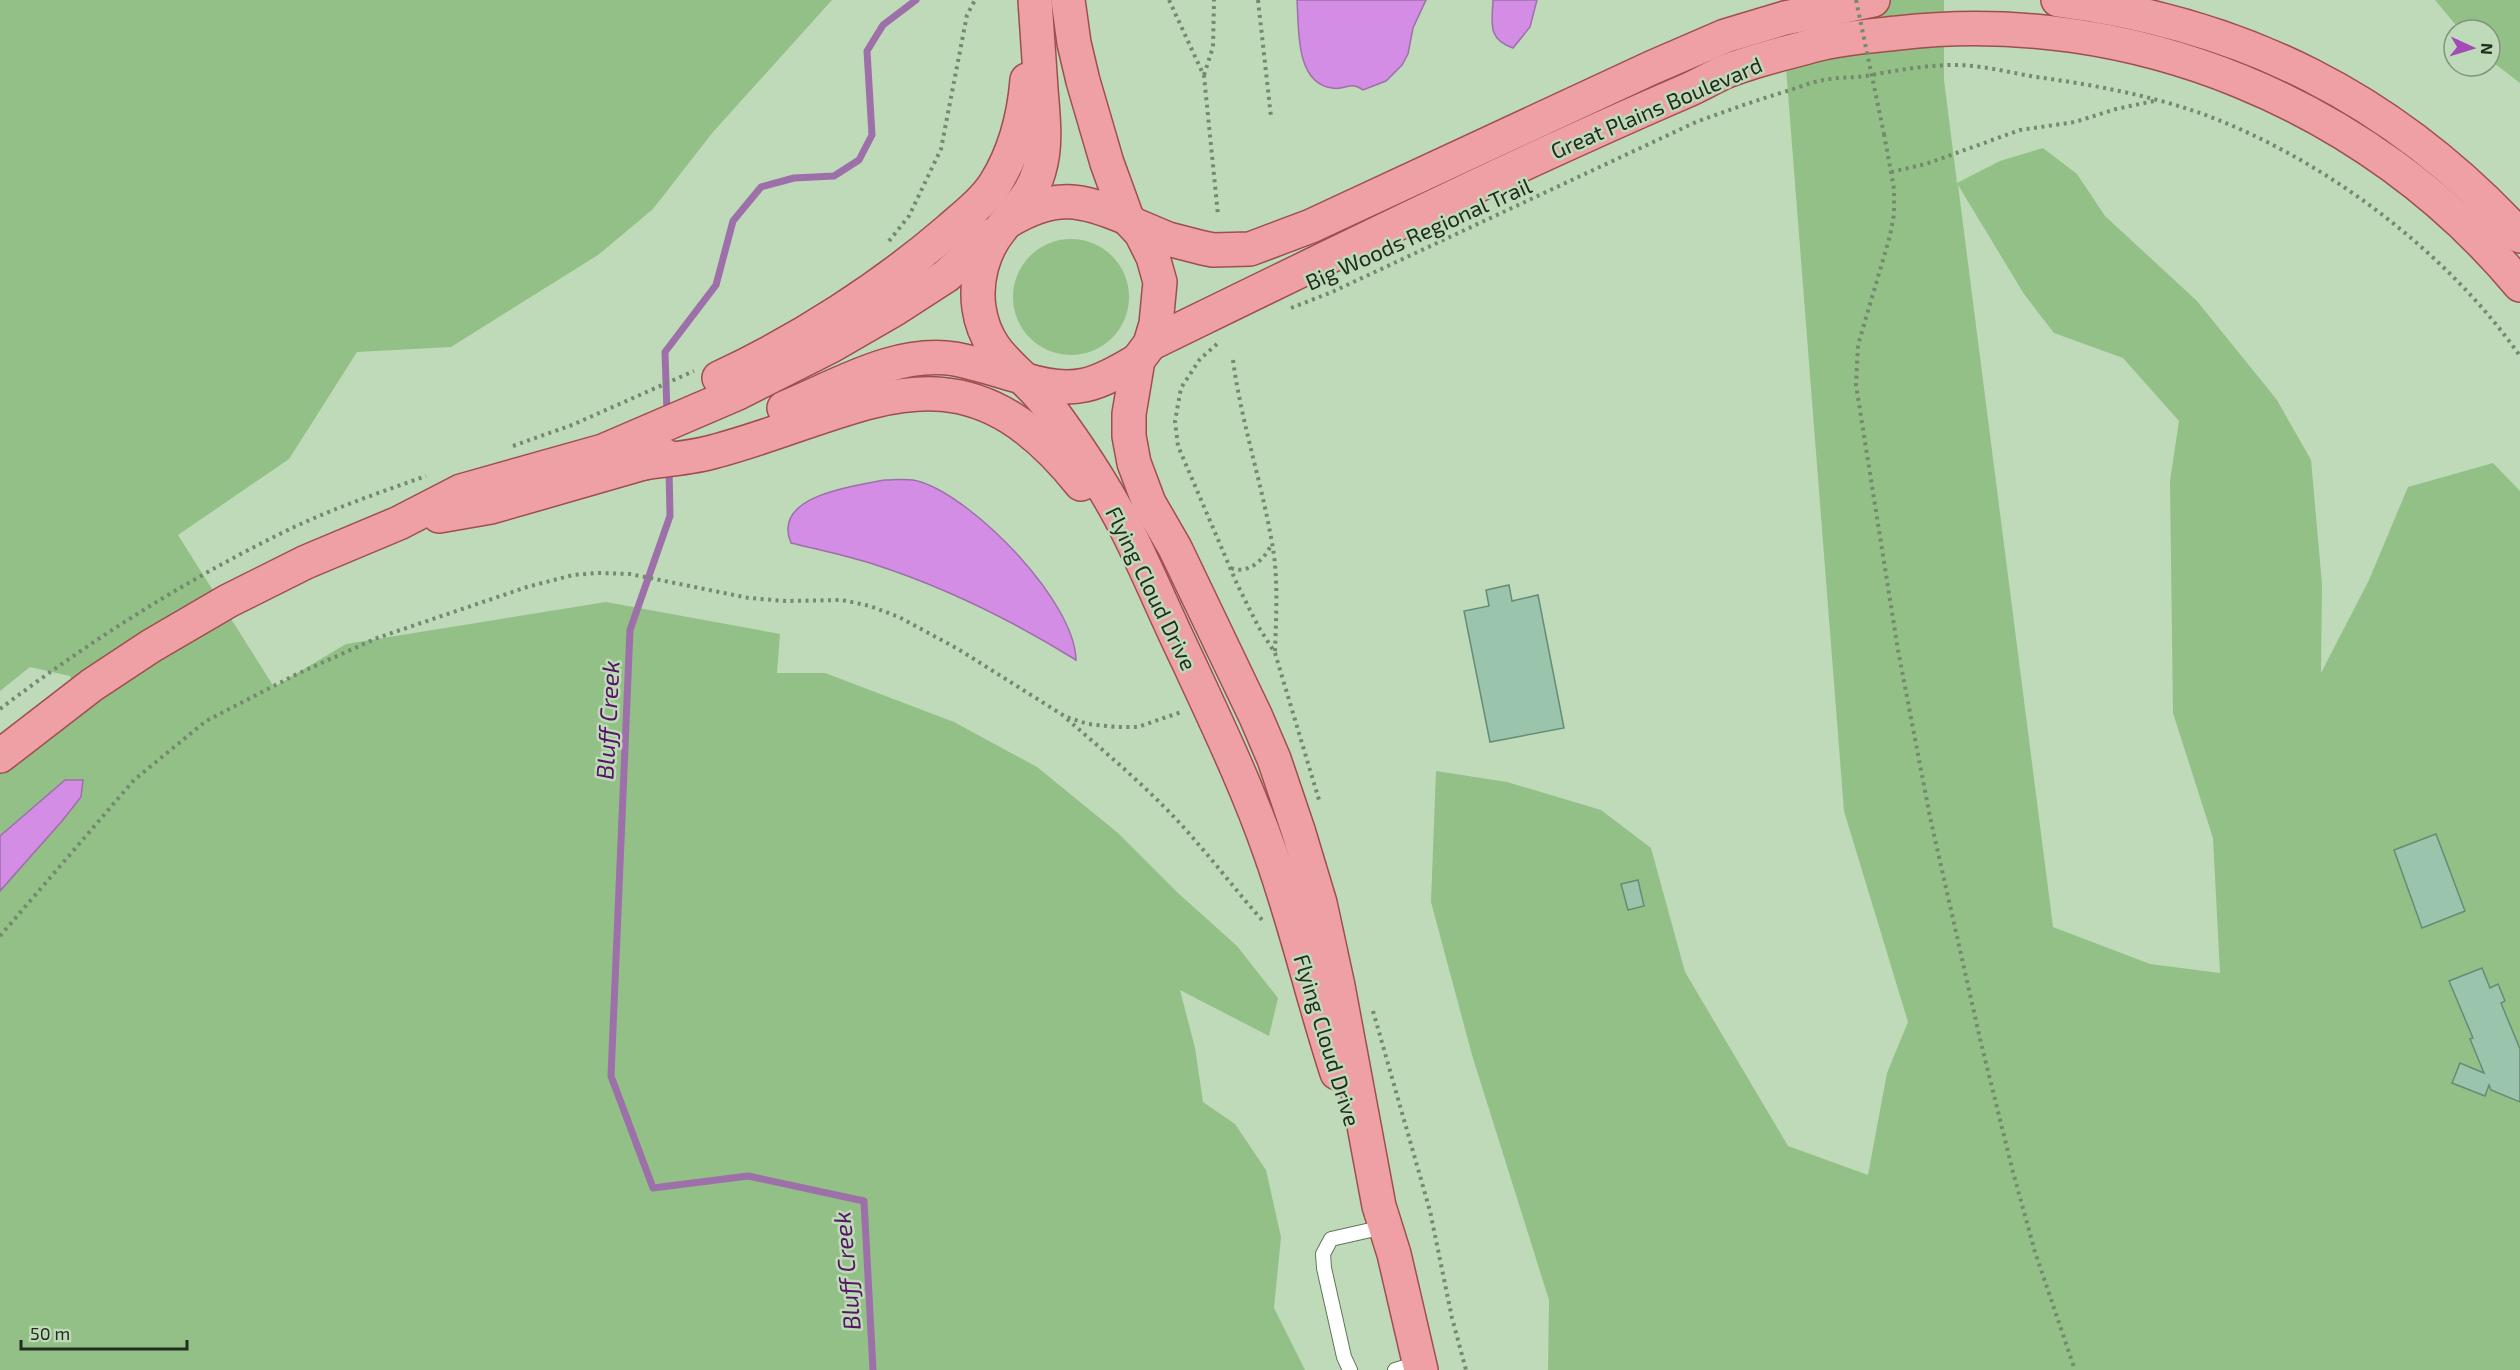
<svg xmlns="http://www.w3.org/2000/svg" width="2520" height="1370" font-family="'Exo 2',sans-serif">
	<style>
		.green { fill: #92c086; fill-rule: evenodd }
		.water { fill: #d38de4; stroke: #9e70a9; stroke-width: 1.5 }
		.pier { fill: #bfdab8 }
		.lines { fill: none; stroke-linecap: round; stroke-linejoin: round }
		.stream { stroke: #9e70a9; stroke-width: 7 }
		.building { fill: #9bc4ac; stroke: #658c76; stroke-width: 1.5 }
		.service-casing { stroke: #5f7759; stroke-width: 16 }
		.primary-casing { stroke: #9f4e4e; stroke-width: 36 }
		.path { stroke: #758870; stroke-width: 4; stroke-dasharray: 3 4.5; stroke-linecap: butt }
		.service { stroke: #fff; stroke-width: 14 }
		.primary { stroke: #eea0a4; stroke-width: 33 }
		.path-bridge { stroke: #758870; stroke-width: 4; stroke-dasharray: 3 4.5; stroke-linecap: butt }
		.labels { text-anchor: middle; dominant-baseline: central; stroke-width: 5; stroke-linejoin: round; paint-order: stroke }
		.street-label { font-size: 22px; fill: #222c20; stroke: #bfdab8 }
		.water-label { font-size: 24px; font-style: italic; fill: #551564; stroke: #bfdab8 }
	</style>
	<rect width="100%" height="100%" fill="#bfdab8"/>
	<g class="green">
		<path d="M0,0H832L713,132L653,209L598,255L451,347L357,352L289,459L178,535L274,687L346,644L606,602L780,634L777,673H825L954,722L1037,767L1118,833L1178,893L1237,946L1278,998L1269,1036L1180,990L1195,1048L1203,1102L1235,1124L1266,1170L1281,1237L1274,1308L1305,1370H0Z"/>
		<path d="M1805,0H1944V80L1957,183L2000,161L2043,148L2077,174L2105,216L2197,301L2277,400L2311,460L2322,584L2321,673L2369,580L2408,487L2493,463L2520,491V1370H1548L1549,1300L1472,1055L1431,902L1436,771L1507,782L1601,810L1651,848L1685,972L1788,1146L1868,1175L1887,1073L1908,1022L1844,811L1784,42L1809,48ZM1958,185L2024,294L2054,333L2123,358L2179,421L2170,481L2173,713L2213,838L2220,973L2150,964L2053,927Z"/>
		<path d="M2435,0H2520V83L2490,60V30H2460Z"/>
		<circle cx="1071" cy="297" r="58"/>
	</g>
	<g class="water">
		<path d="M1297,0H1426L1413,28L1408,54L1402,65L1386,81L1363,90C1349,80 1346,91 1332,88C1295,83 1299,28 1297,0Z"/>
		<path d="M1493,0H1537L1530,27L1513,48C1487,39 1492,23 1493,0Z"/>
		<path d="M885,480C896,480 910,478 921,482C976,500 1075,602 1076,660C1013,621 947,588 876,565C849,556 819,550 791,543C771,496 853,486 885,480Z"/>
		<path d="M65,780H83L81,797L62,821L0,891V836Z"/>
	</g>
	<path class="pier" d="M30,667L70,676L72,681L0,761V691Z"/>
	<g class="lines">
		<g class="stream">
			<path d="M667,413L665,352L716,285L733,221L761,187L794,178L834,176L859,160L872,135L867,51L883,25L916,0"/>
			<path d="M669,469L670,516L630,630L611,1076L653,1188L748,1176L864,1201L873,1370"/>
		</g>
	</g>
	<g class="building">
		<path d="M1509,585L1512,601L1538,595L1564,728L1490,742L1464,611L1489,606L1486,590Z"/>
		<path d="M2436,834L2465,911L2422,928L2394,850Z"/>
		<path d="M1638,880L1644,906L1628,910L1621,884Z"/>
		<path d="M2482,968L2490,988L2498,984L2505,1001L2501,1003L2520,1049V1102L2491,1090L2489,1085L2485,1096L2452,1083L2460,1063L2484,1073L2470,1039L2473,1038L2449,981Z"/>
	</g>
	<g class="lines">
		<g class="service-casing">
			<g id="service">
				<path d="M1350,1370L1344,1357L1324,1268L1323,1254L1331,1239L1384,1227"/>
				<path d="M1395,1370L1419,1363"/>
			</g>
		</g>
		<g class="primary-casing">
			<g id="primary">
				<path d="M1035,0C1037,30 1039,59 1041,89C1043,116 1047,144 1039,171C1032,196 1015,210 1000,230C983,251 975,281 979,308C986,358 1023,370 1049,407C1078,446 1106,488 1128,532C1149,574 1167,618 1188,661C1217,724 1247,786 1270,852C1296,924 1313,1000 1337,1073"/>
				<path d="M1068,0L1074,43L1083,81L1107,163L1127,218L1141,233L1153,257L1160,282L1156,324L1150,344L1138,360L1129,414V436L1134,463L1149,503L1175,548L1256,717L1274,759L1298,830L1320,903L1338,986L1379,1206L1394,1254L1421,1370"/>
				<path d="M2058,0C2243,24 2393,98 2520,236"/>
				<path d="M1010,220C1056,193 1080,199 1127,218"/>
				<path d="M1135,225L1168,239L1203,248L1213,250L1250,249L1311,226L1651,68L1725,36L1785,18L1873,0"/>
				<path d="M1150,344C1277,282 1405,219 1534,159C1584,136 1635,113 1686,91C1700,85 1713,77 1727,71C1755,60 1786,53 1815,45C1841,38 1870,36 1898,33C2132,6 2369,104 2520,285"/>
				<path d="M719,378C799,341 883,287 950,229C966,215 984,201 995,184C1015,152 1024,117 1027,80"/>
				<path d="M1026,380C1075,395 1097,385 1138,360"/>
				<path d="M784,408C838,386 895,350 955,359C976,363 997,370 1018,376"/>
				<path d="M644,463C668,459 693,458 716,451C867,410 959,331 1081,484"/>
				<path d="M439,516L491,507L644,463L664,455"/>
				<path d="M0,756L92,685L151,646L228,601L306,562L399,523L461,491L603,451L738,393L831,346L895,309L946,276L992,235"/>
			</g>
		</g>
		<g class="path">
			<path d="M1169,0L1204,76L1218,215"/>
			<path d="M1258,0L1271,117"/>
			<path d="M1204,75L1213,47L1214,0"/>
			<path d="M1884,134L1894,189V214L1890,236L1858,345L1856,385L1898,650L1930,817L1981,1043L2013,1172L2035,1252L2075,1370"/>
			<path d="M1891,172L1926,164L2020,130L2075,122L2116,109L2154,101"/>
			<path d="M889,241L909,216L941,149L967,15L975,0"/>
			<path d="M1291,308L1332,292L1696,122C1726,111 1754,101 1784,92C1797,88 1811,82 1824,80C1838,77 1852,78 1866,76C1893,71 1920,66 1948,65C1978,64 2007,72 2036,77C2088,84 2144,94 2194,111C2317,153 2446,250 2520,356"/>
			<path d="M1217,344L1200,359L1181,388L1175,421L1178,446L1237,584L1258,626L1275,653L1319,800"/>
			<path d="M1233,360C1242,427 1264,489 1274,555C1278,587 1276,620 1275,652"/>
			<path d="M513,446L572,425L694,371"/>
			<path d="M1231,568C1248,575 1265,559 1271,545"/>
			<path d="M0,709C91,640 187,579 290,529C334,508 381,492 426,476"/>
			<path d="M1067,719C1113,759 1160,798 1199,845C1221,870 1241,897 1264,922"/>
			<path d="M0,936L134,780L206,721L295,675L377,638L527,587L573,575L598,573L630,574L749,598L786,601L842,600L870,606L899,617L958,649L1066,717L1088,724L1116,727H1138L1181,712"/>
			<path d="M1373,1011L1430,1211L1452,1318L1466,1370"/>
		</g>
		<use href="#service" class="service"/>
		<use href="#primary" class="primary"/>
		<path class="path-bridge" d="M1856,0L1884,134"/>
	</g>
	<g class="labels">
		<g class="street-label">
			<text transform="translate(1656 107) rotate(-23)">Great Plains Boulevard</text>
			<text transform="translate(1418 233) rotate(-24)">Big Woods Regional Trail</text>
			<text transform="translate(1152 588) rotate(64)">Flying Cloud Drive</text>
			<text transform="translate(1328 1040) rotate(73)">Flying Cloud Drive</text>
		</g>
		<g class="water-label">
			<text transform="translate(607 720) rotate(-87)">Bluff Creek</text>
			<text transform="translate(846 1271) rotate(-95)">Bluff Creek</text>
		</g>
	</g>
	<g transform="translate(2472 48) rotate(94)"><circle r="28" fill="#bfdab8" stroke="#80947b" stroke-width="1.5"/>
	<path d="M0-4.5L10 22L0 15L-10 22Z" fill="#a34bb8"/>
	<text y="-9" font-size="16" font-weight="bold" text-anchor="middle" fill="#222c20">N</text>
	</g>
	<path d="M21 1340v9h166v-9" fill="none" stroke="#222c20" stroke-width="3"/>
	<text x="30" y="1340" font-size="18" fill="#222c20" stroke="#bfdab8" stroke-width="4.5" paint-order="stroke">50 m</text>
</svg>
